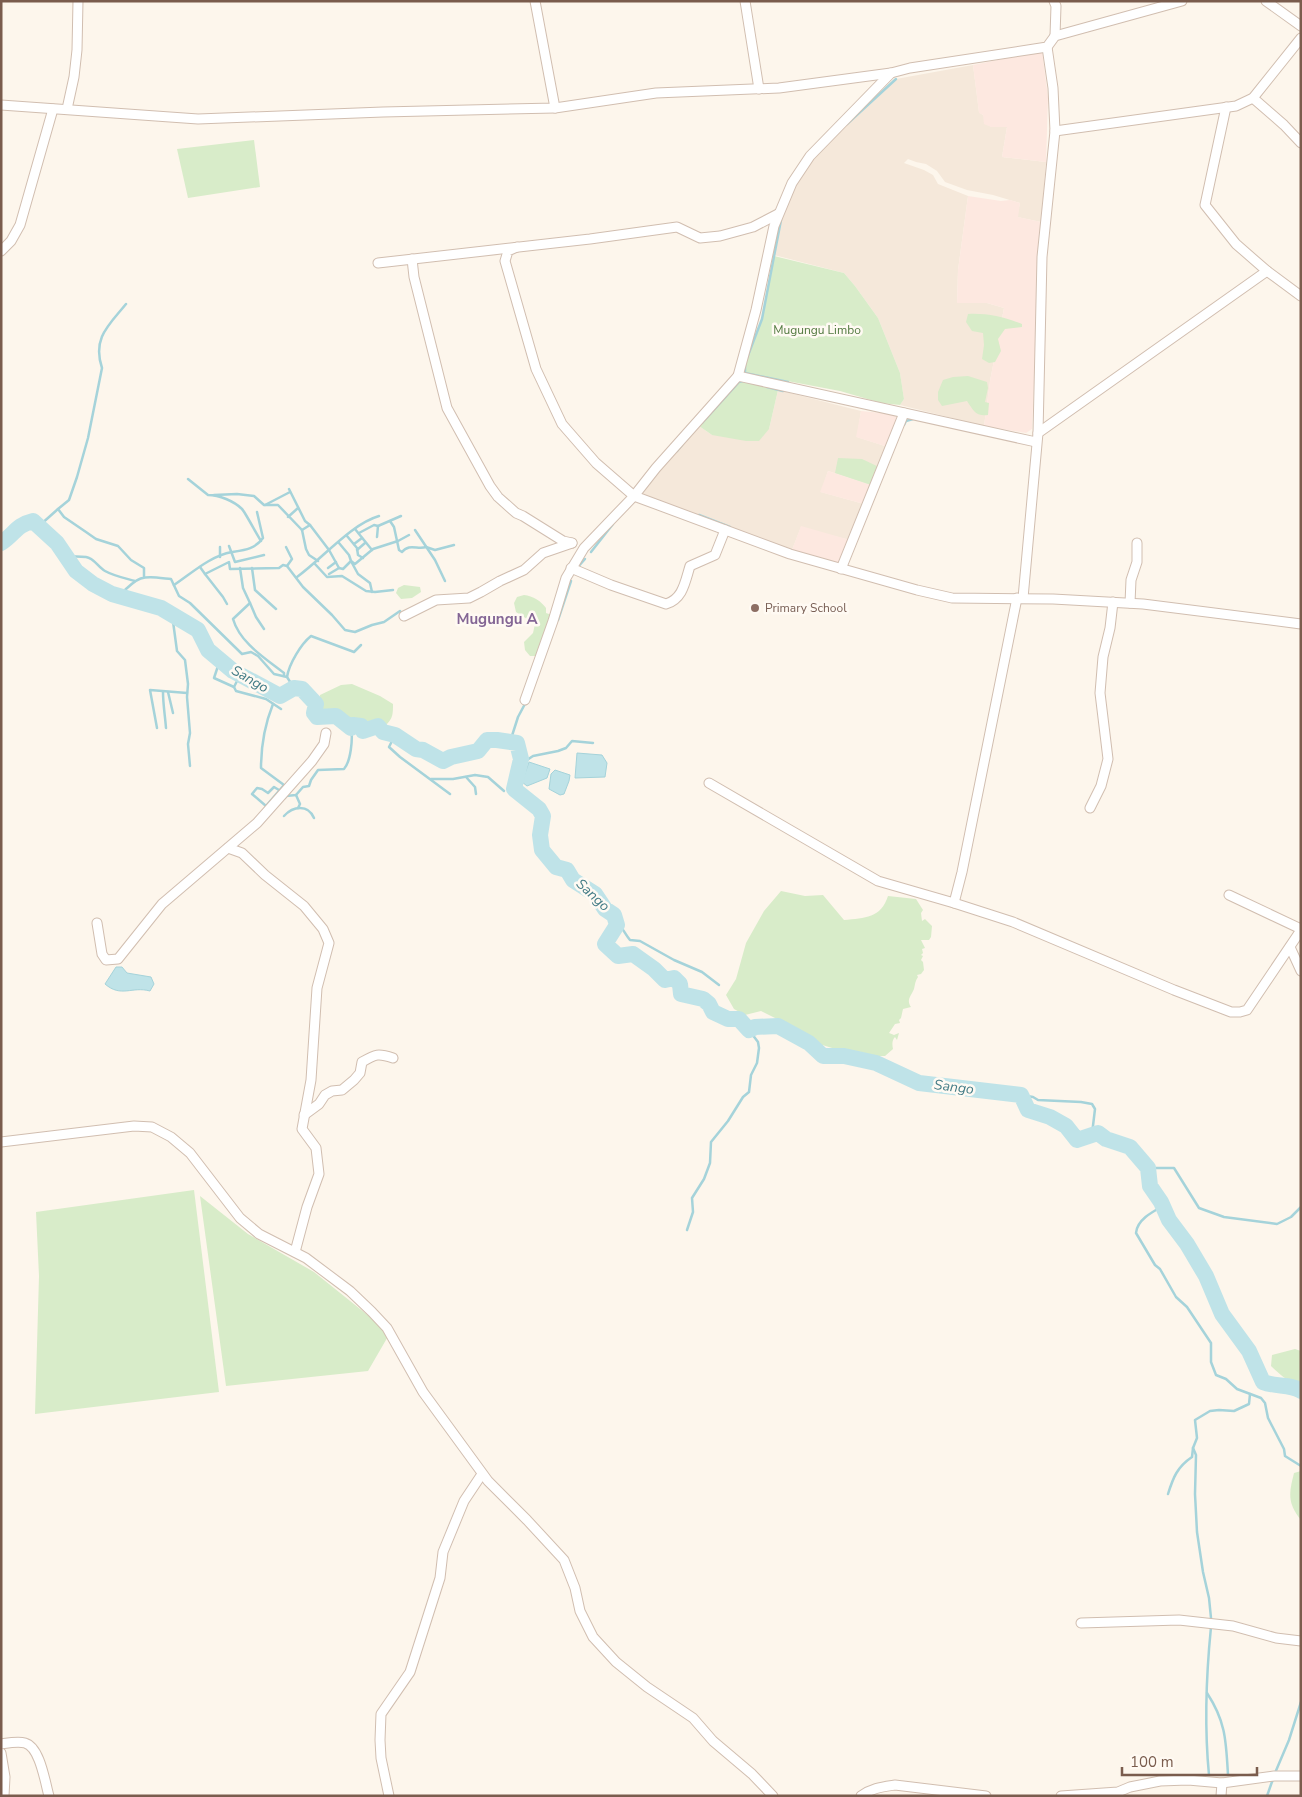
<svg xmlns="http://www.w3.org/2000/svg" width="1302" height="1797" font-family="'Nunito Sans',sans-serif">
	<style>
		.residential { fill: #f5e8da }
		.commercial { fill: #fde8e0 }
		.green { fill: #d8ecc9 }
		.water { fill: #bfe3e8; stroke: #a5d3da }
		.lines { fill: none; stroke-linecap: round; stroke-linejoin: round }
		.stream { stroke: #a5d3da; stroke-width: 2.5 }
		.river { stroke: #bfe3e8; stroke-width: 16 }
		.street-casing { stroke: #d1beb0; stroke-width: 11 }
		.street { stroke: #fff; stroke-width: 9 }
		.education-dot { fill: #8d6e63; stroke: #fffaf3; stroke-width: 2 }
		.labels { text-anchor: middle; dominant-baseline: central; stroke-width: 5; stroke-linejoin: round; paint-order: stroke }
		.park-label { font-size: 12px; fill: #537a41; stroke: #fffaf3 }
		.education-label { font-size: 12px; fill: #785e54; stroke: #fffaf3; text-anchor: start }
		.water-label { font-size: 14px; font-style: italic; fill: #437c86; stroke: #fffaf3 }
		.quarter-label { font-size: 15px; font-weight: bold; fill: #846695; stroke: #fffaf3 }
	</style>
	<rect width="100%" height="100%" fill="#fdf6ec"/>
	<g class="residential">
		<path d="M973,65L979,112L983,115L991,127H1007L1002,157L1046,162L1041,222L1017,217L1020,203L993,195L967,190L945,182L937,171L926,164L916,162L908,159L904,163L924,170L933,175L938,184L968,196L958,270L957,303H987L1004,308L990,381L984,426L900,405L904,399L900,373L878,318L855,286L844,273L774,255L782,213L799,180L813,160L855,117L896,79Z"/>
		<path d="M778,390L861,411L857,437L888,447L871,485L828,471L821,492L864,504L850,540L802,528L801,527L792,550L784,549L643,496L641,492L699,426L712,435L769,429Z"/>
	</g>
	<g class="commercial">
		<path d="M1042,51L1048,97L1046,162L1002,157L1007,127H991L984,124L983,115L979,113L973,65Z"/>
		<path d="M968,196L1001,201L1010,200L1020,203L1018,217L1041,222L1032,429L1026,433L984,426L990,381L1004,308L987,303H957L958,270Z"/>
		<path d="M861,411L892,414L896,417L897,422L888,447L856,437Z"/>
		<path d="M828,471L871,485L864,504L820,492Z"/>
		<path d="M801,526L850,540L840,564L792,550Z"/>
	</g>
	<g class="green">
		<path d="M254,140L260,187L188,198L177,149Z"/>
		<path d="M774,256L844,273L855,286L878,318L900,373L904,399L900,405L881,403L840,391L745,373L744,368L762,319Z"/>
		<path d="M968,314C987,313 1004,317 1022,324V327L1005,329L998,339L1001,351L995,362L989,363L982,359L984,345L983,333L972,331L966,322Z"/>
		<path d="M968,376L987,382L988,388L985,402L989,403L988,415C976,417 973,410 967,401L942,406L938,400V392L943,380L953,377Z"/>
		<path d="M744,380L778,390L769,429L759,441H746L712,435L699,426L739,382Z"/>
		<path d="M838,458L862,459L879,467L871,485L835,473Z"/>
		<path d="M404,585L420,587L421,592L412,598L401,599L396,593L398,588Z"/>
		<path d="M524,595C533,596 541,601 546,608V613L552,615L537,656H530L525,650L524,642L533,633L535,624L516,612L514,603L517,597Z"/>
		<path d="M352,684L380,696L393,704C393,713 393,718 387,724L381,723L367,726L320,709V695L341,685Z"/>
		<path d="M781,891L805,896L823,895L844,920C865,918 881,918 888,896L916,899L923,910L921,913L922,921L925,919L932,926L931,937L929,940H921L925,948L922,949L923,953L921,955L923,956L921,960L923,962L924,970L921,974L917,975L918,977C915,981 915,985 914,989C911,996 906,1000 911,1007L903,1009L901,1018L899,1020L900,1023L895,1024L889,1033L894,1035L899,1033L897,1040L895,1037C892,1040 892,1044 893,1049L885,1056H873L875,1060L874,1061L816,1043L783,1022L761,1011L745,1015L734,1009L726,995L736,979L746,943L764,911Z"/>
		<path d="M194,1190L219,1392L35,1414L39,1276L36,1212Z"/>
		<path d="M200,1196L248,1234L314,1272L390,1333L368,1371L226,1386Z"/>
		<path d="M1295,1349L1301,1351V1382C1287,1383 1281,1375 1271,1366L1272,1355Z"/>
		<path d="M1301,1471V1520C1287,1503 1289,1493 1294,1473Z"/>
	</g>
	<g class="water">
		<path d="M577,753L602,755L607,763L605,777L575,778Z"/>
		<path d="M529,762L550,769L547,778L527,786L522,782Z"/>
		<path d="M555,770L570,775L569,781L564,794L560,795L549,789L551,774Z"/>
		<path d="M116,967H122L127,973L151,977L154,984L150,991C132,986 121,998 105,984Z"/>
	</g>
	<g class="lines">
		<g class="stream">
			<path d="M847,124L896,79"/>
			<path d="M747,358L762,319L781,220"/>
			<path d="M745,365V373L788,382"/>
			<path d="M767,387L783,391"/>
			<path d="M702,423L739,382L743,381"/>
			<path d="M904,425L906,421L913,419"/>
			<path d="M677,451L682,445"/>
			<path d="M188,479L208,495C219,495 234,501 242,509C245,512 257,535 261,541"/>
			<path d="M289,489L305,521L310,525L302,530"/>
			<path d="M214,495L237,494L254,496L264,505H278L302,530L306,549L309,555L318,561"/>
			<path d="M265,505L290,492"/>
			<path d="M58,509L69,500L77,477L88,438L102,368C92,338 109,325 126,304"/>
			<path d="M699,515L730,527"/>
			<path d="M288,517L298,508"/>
			<path d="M390,521L394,527L399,550L402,552C409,543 418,550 426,547L435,550L454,545"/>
			<path d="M310,525L329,550L339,568"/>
			<path d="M39,526L58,509L64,517L86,532L96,539L118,546L131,560L144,568V576"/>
			<path d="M355,529L372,550"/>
			<path d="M415,530L435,560L445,581"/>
			<path d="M359,533L374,525L378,526L401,516"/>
			<path d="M347,536L357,548L358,555L363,558"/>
			<path d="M377,537L378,526"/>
			<path d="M354,544L362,538"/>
			<path d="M229,546L235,562L264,555"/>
			<path d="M220,547V557"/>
			<path d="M286,547L292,559L287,566"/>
			<path d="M357,550L365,543"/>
			<path d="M591,552L613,524"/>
			<path d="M66,556C73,557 79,556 86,557C94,558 98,567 105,571C114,576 124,578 135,581"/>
			<path d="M351,561L355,564L373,549L398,541L409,535"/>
			<path d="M352,563L358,574L370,583L372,592"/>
			<path d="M315,564L327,577L342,576L366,591L375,592L393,590"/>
			<path d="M200,567L205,574L229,562L230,569L279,568L283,565L287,566L303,587L332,615L345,630L355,632L372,625L384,622L400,611"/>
			<path d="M240,568L243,588L250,603L233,619C240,643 265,658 284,673V676"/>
			<path d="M252,568L255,590L276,609"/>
			<path d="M328,568L336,562"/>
			<path d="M577,568L585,559"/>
			<path d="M205,574L223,597L227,604"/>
			<path d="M329,574L339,568L343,569L351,561L349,555L339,543"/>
			<path d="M297,577C322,559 351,524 379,516"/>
			<path d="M174,585C192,573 210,556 232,552C245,550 255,549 263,538L257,512"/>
			<path d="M119,596C140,574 142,576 171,579L179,596L190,603L242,654L251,652L258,656L274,674L287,677L294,688"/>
			<path d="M250,603L256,617L264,629"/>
			<path d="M172,614L177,651L185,660L188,684L187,697L190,733L188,744L190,766"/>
			<path d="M558,620L571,581"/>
			<path d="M220,660L214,678L234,687"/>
			<path d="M240,675L234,687L236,691L266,699L281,709"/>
			<path d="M287,677C289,664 301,644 311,636L354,652L361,645"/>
			<path d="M163,692C163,704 165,715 166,728"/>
			<path d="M168,692L173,713"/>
			<path d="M273,704C265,724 261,746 261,768L284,785L266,806L252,794L257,788L262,789L268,793L274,787L279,790"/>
			<path d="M157,728L150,690L187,693"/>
			<path d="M395,735L389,747L400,757L450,794"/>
			<path d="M510,742L518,717L526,702"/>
			<path d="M517,775L527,760L533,756L558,751L566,748L572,741L593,743"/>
			<path d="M466,777L475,787L476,794"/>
			<path d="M431,779H453L475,775L488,777L504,791"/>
			<path d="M296,795L300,804L298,808"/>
			<path d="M285,798L286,796L296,795L303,787L309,786L311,780L318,770L344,769C351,761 353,738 351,728"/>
			<path d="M284,816C293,806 308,804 314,818"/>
			<path d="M616,922C622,926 625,934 630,940L640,941L674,960L702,972L719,985"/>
			<path d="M1021,1095L1033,1097L1038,1100L1081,1102L1092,1104L1095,1109L1092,1134"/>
			<path d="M1148,1168H1174L1199,1208L1224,1217L1277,1224L1291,1217L1301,1207"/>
			<path d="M1163,1206C1152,1212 1137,1220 1136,1233L1155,1265L1160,1269L1176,1297L1187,1307L1211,1343V1362L1216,1375L1226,1379L1237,1389L1261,1398L1265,1403L1268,1418L1284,1449L1285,1456L1301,1466"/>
			<path d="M687,1230L693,1212L692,1198L704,1179L710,1163L711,1142L728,1121L743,1097L749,1092L751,1075L757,1063L759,1048L758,1042L749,1030"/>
			<path d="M1193,1448L1196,1455L1195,1494L1197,1532L1203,1572L1209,1598L1211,1618"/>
			<path d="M1168,1494C1173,1478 1177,1467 1192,1457L1193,1448L1197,1438L1195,1420L1210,1411L1219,1410L1234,1411L1249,1404L1250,1394"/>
			<path d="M1207,1693C1226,1722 1226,1741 1228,1775"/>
			<path d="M1275,1773L1289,1740L1301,1702"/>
			<path d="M1209,1775C1204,1724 1206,1677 1211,1627"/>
			<path d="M1267,1796L1273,1779"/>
		</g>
		<path class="river" d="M1,543C14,535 16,525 33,521L57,543L76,571L93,584L112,594L161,608L198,630L208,650L233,671L280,696L294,688L302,689L316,704L314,713L317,717L336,716L351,728L353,725L361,726L363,731L378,726L383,732L395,735L416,749L423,750L443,761L451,757L478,751L487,740H497L517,743L521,759L514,789L539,809L543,816L540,835L542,850L556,867L567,870L573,880L595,894L605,909L614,915L617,925L605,944L618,956L633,954L654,969L665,980L674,978L680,984L681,994L703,999L709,1004L713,1012L728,1019H739L749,1030L755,1027L778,1026L809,1043L823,1056H844L876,1063L919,1083L1021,1095L1028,1110L1050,1117L1066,1126L1077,1140L1098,1133L1106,1139L1130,1147L1148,1168L1150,1186L1161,1202L1169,1220L1187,1244L1206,1276L1222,1314L1249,1351L1263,1382C1275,1387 1292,1384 1301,1391"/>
		<g class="street-casing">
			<g id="street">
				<path d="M535,1L555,108"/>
				<path d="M745,1L759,89"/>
				<path d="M1054,1L1056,6L1055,36"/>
				<path d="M1266,1L1301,26"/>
				<path d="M1253,98L1284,125L1301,143"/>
				<path d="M1,105L198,119L383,112L555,108L656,93L779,88L891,73L910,68L1047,47L1055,36L1182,1"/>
				<path d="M1226,107L1205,205L1236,244L1267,271L1301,296"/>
				<path d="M67,109L74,77L77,50L78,1"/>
				<path d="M1055,131L1236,106L1253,98L1301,38"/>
				<path d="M517,247L508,251L505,261L536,369L562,424L596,463L634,496L790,554L917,590L952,598L1053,599L1143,604L1301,624"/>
				<path d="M1,251L11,241L20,225L53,109"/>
				<path d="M412,259L414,277L447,408L490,486L498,497L516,513L523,516L563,541L572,543"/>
				<path d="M378,263L590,239L677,227L700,238L720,236L753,227L778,214"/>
				<path d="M738,376L756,310L774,226L792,183L810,156L891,73"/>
				<path d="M1038,433L1267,271"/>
				<path d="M571,568L611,585L666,604C683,599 685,582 690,566L715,555L725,530"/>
				<path d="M841,569L904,413"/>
				<path d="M1023,598L1038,433L1042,257L1055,131L1053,88L1047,47"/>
				<path d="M1130,603L1131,580L1137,562V543"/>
				<path d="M404,616L436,600L469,598L481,592L500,581L524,570L543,553L572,543"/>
				<path d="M525,700L553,621L566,578L584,548L634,496L656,468L738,376L1036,442"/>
				<path d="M709,783L878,881L954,903L1013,922L1174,990L1231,1012H1240L1247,1010L1301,930"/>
				<path d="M1090,808L1101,786L1108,759L1100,693L1103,657L1110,628L1113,602"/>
				<path d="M228,848L242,853L265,875L304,906L323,929L329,943L317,988L311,1080L302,1129L316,1148L319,1174L307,1207L295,1252"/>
				<path d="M1229,895L1301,929"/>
				<path d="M954,903L962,872L1017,598"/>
				<path d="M97,923L102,954L106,960L118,959L162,904L257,823L312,761L324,744L326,733"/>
				<path d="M1290,947L1301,971"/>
				<path d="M304,1115L319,1104L325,1095L332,1091L342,1090L354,1080L360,1073L362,1062C376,1054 378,1053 393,1058"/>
				<path d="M1,1142L134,1126L152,1127L171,1137L190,1153L240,1218L259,1234L306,1258L350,1291L372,1312L387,1328L423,1392L488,1481L527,1520L564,1560L575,1588L580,1611L593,1637L616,1662L647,1687L693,1718L713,1741L752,1774L773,1796"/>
				<path d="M1081,1623L1179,1620L1233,1626L1276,1638L1301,1641"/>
				<path d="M1,1744C8,1743 18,1741 25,1743C40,1747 45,1782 49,1796"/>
				<path d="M1,1753L5,1777L4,1796"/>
				<path d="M389,1796L381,1758L380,1740L381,1714L410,1672L440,1578L443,1552L464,1501L480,1477"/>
				<path d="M861,1796C872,1788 882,1787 895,1785L986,1796"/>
				<path d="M1061,1796L1118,1792L1130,1787L1160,1781L1188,1780L1222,1783L1274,1776H1301"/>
				<path d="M1221,1796L1222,1783"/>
			</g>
		</g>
		<use href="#street" class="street"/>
	</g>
	<circle class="education-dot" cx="755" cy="608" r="5"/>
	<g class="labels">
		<g class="park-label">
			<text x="817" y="330">Mugungu Limbo</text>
		</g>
		<g class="education-label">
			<text x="765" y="608">Primary School</text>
		</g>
		<g class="water-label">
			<text transform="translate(250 679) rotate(30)">Sango</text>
			<text transform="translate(593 895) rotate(43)">Sango</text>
			<text transform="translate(954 1087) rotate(7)">Sango</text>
		</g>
		<g class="quarter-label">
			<text x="497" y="619">Mugungu A</text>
		</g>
	</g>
	<rect width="1302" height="1797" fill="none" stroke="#7a5c4d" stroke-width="5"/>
	<path d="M1122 1767v8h135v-8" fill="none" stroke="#7a5c4d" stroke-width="2.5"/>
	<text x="1130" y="1767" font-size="15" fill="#7a5c4d" stroke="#fffaf3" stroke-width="4" paint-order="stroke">100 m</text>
</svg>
